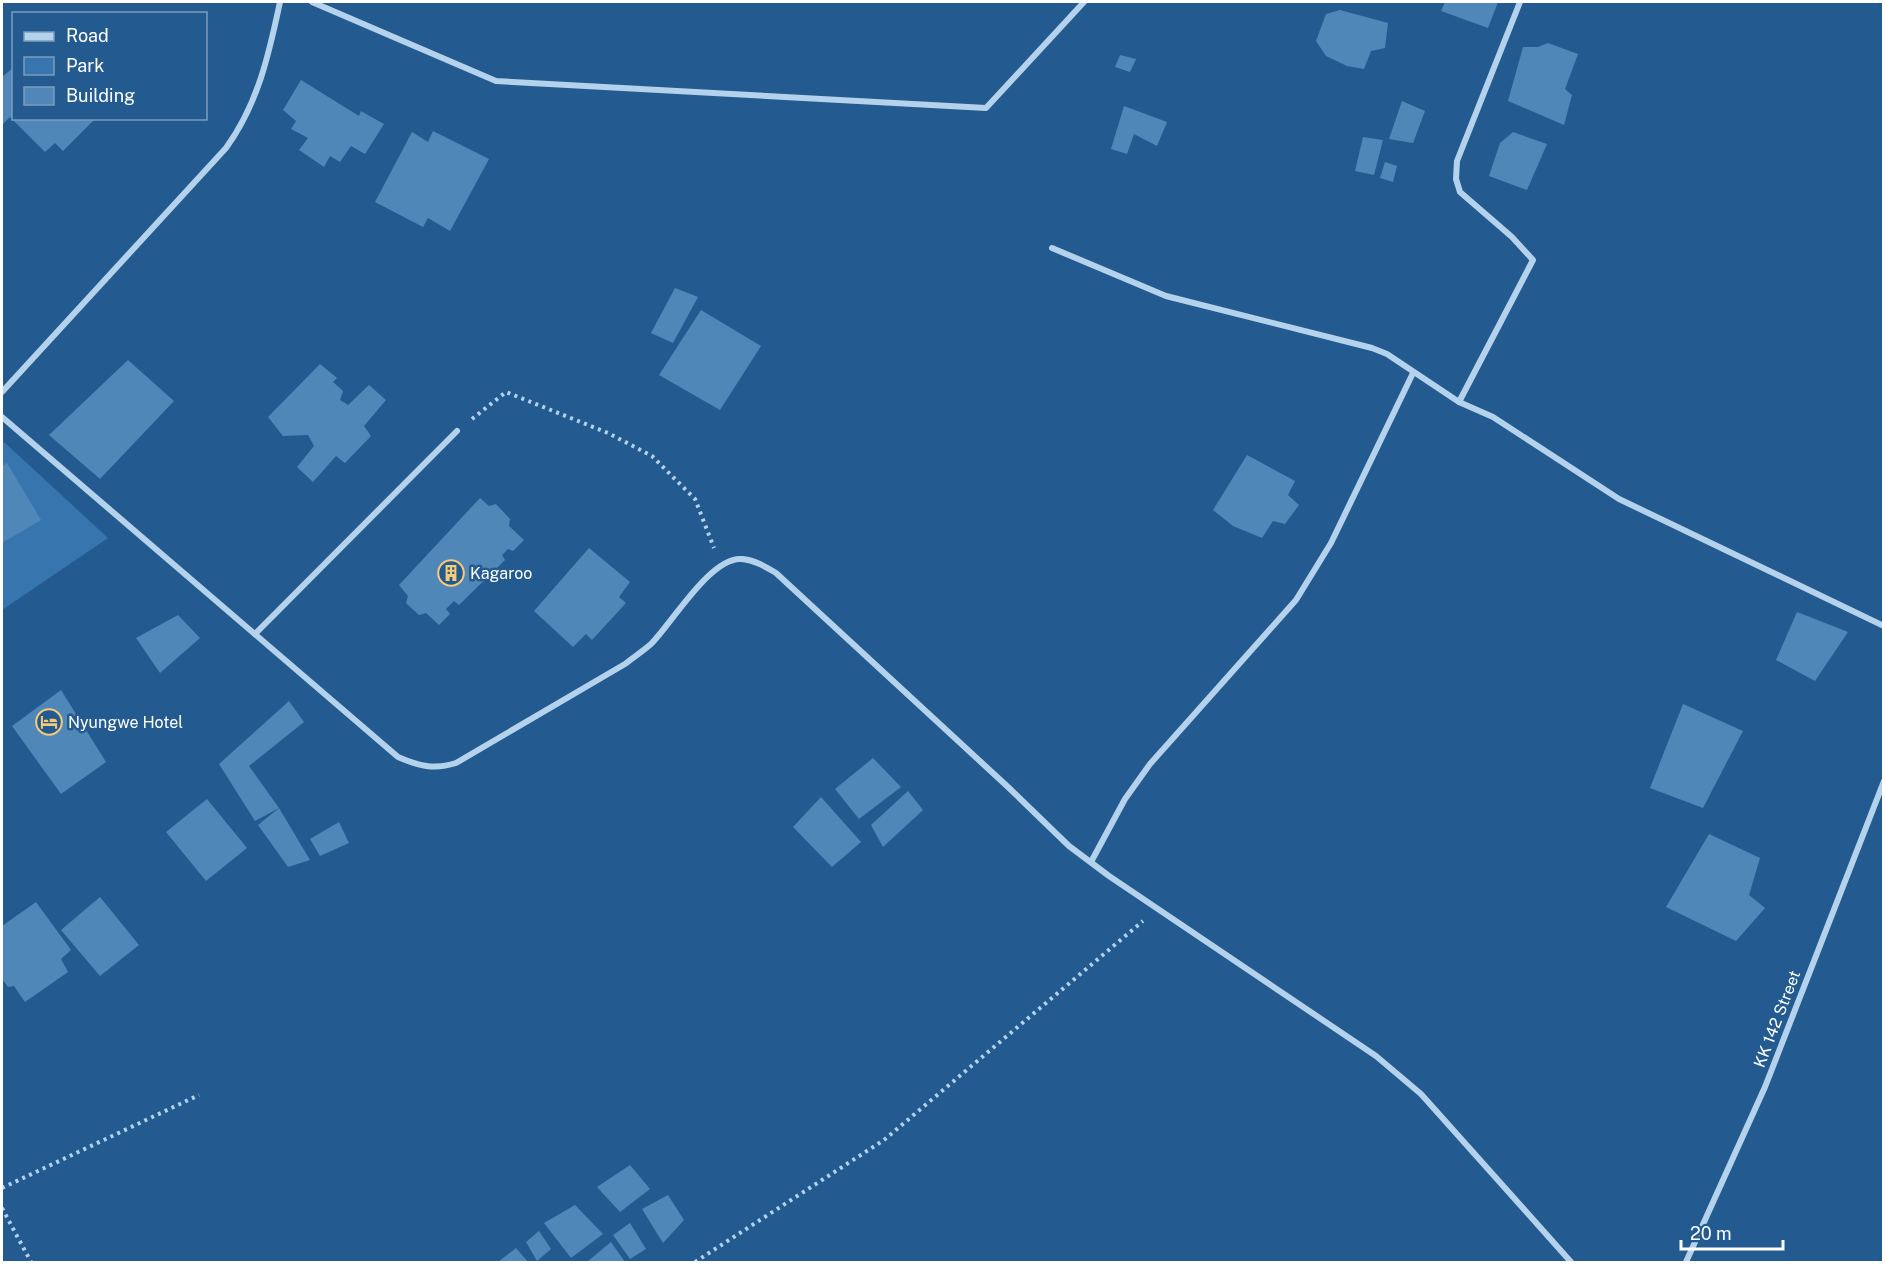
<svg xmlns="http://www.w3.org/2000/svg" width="1885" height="1264" font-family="'Public Sans',sans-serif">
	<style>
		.green { fill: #3775ae }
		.building { fill: #5087b9 }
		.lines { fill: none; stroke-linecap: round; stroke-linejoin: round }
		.path { stroke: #b4d2ec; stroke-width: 4; stroke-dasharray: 3 4.5; stroke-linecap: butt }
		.street { stroke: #b4d2ec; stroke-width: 6 }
		.labels { text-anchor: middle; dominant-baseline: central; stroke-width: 5; stroke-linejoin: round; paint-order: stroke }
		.poi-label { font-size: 16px; fill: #fff; stroke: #235b91; text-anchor: start }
		.street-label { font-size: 16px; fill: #fff; stroke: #235b91 }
	</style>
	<rect width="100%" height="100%" fill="#235b91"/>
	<path class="green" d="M4,442L108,538L2,610V444Z"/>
	<g class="building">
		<path d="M1445,2H1498L1488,28L1441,11Z"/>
		<path d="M1340,10L1388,23L1385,48L1371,51L1364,69L1347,66L1326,56L1316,41L1326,14Z"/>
		<path d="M1548,43L1578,54L1565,89L1572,95L1564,125L1508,101L1523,47H1538Z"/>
		<path d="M1120,55L1136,59L1130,72L1115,67Z"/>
		<path d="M14,67V118H96L63,151L55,143L45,152L10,117L2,125V77Z"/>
		<path d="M301,80L359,116L361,111L384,124L365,154L351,146L340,162L330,156L324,167L299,150L308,138L291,129L296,121L283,110Z"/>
		<path d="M1402,101L1425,111L1413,143L1389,139Z"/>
		<path d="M1124,106L1167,122L1157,146L1134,134L1127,154L1111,149Z"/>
		<path d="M433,131L489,159L450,231L428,218L423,227L375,202L412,132L428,142Z"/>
		<path d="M1513,132L1547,144L1527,190L1489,176L1500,143Z"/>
		<path d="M1363,137L1383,140L1374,175L1355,171Z"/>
		<path d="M1385,162L1397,166L1393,182L1380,178Z"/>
		<path d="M675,288L698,297L673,343L651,333Z"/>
		<path d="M701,310L761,346L720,410L659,375Z"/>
		<path d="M128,360L174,401L100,479L49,435Z"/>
		<path d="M320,364L337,378L333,382L343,391L340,400L348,405L369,385L386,400L364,426L371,436L345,463L336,456L313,482L297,467L314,446L308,435L283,436L268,417Z"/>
		<path d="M1247,455L1295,481L1288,495L1299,505L1285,524L1273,521L1262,538L1233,526L1213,510Z"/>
		<path d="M7,463L41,520L2,543V466Z"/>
		<path d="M480,498L489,506L496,504L510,519L509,526L524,540L513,551L508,549L502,555L505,560L459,605L454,601L446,609L450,614L439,625L426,613L419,615L406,603L408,596L399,585Z"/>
		<path d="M589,548L630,582L619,597L626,603L592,640L586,634L573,647L534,611Z"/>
		<path d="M1797,612L1848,632L1815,681L1776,660Z"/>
		<path d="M178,615L200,638L160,673L136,638Z"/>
		<path d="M61,690L106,762L61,794L12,726Z"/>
		<path d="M289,701L304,722L249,766L279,808L255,821L219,764Z"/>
		<path d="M1683,704L1743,731L1703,808L1650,788Z"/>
		<path d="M873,758L901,787L859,819L835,789Z"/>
		<path d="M908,791L923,810L883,847L871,825Z"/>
		<path d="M821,797L861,842L832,867L793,827Z"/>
		<path d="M207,799L247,848L206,881L166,832Z"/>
		<path d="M279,808L310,860L288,867L258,825Z"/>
		<path d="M339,822L349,843L320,856L310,839Z"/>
		<path d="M1709,834L1760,858L1749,895L1765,908L1736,941L1666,907Z"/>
		<path d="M100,897L139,945L100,976L61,930Z"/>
		<path d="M36,902L71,950L61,959L68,972L25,1002L14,986L8,987L2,979V926Z"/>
		<path d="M630,1165L650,1189L620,1212L597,1187Z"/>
		<path d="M668,1195L684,1220L663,1243L642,1209Z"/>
		<path d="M575,1205L603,1234L571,1258L544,1223Z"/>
		<path d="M630,1223L646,1249L630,1259L613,1235Z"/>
		<path d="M539,1231L551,1249L537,1261L526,1242Z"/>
		<path d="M611,1242L625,1262H587Z"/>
		<path d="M516,1248L528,1262H498Z"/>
	</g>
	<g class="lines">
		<g class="path">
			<path d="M472,419L506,392L608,433L652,456L695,499L714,548"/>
			<path d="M2,1188L199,1095"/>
			<path d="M2,1208L31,1262"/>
			<path d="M695,1262L884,1140L1143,921"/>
		</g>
		<g class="street">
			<path d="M312,2L496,81L986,108L1084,2"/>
			<path d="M1052,248L1166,296L1372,348L1387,354L1459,402L1493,417L1619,499L1884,626"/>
			<path d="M2,392L226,148C258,104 269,54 280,2"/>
			<path d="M1459,402L1533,260L1512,237L1460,192L1456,179L1457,161L1520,2"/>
			<path d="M2,417L398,757C419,766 434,770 456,763L625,664C634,657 643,651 651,644C672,623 711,556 742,559C755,560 766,567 776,573L1008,787L1069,846L1109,876L1376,1056L1421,1094L1571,1262"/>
			<path d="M255,634L457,431"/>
			<path d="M1091,862L1125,799L1150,764L1296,600L1331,543L1413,373"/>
			<path d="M1686,1262L1765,1087L1884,781"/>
		</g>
	</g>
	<defs>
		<g id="building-ring" transform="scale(1.35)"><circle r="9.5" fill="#235b91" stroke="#f8c977" stroke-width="1.5"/><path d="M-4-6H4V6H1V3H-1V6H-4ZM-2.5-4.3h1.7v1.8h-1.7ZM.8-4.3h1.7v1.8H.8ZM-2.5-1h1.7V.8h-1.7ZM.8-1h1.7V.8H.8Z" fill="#f8c977"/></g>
		<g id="hotel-ring" transform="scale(1.35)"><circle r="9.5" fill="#235b91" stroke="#f8c977" stroke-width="1.5"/><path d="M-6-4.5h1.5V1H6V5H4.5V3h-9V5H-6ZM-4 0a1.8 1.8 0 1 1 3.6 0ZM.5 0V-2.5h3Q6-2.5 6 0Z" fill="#f8c977"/></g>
	</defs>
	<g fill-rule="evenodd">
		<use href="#building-ring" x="451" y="573"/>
		<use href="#hotel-ring" x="49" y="722"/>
	</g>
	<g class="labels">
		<g class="poi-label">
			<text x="470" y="573">Kagaroo</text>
			<text x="68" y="722">Nyungwe Hotel</text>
		</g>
		<g class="street-label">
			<text transform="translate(1777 1019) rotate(-69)">KK 142 Street</text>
		</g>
	</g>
	<rect width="1885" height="1264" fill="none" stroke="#ffffff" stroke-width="6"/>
	<rect x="12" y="12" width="195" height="108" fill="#235b91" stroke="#7b9dbd" stroke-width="1.5"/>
	<rect x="24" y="32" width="30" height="9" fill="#b4d2ec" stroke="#7b9dbd" stroke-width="1.5"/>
	<text x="66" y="42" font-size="18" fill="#ffffff">Road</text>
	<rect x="24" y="57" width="30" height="18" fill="#3775ae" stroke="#7b9dbd" stroke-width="1.5"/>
	<text x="66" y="72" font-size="18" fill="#ffffff">Park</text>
	<rect x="24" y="87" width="30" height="18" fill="#5087b9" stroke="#7b9dbd" stroke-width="1.5"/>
	<text x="66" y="102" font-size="18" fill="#ffffff">Building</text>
	<path d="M1681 1240v9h102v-9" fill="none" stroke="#ffffff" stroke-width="3"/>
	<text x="1690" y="1240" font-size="18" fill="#ffffff" stroke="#235b91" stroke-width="4.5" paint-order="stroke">20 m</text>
</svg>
